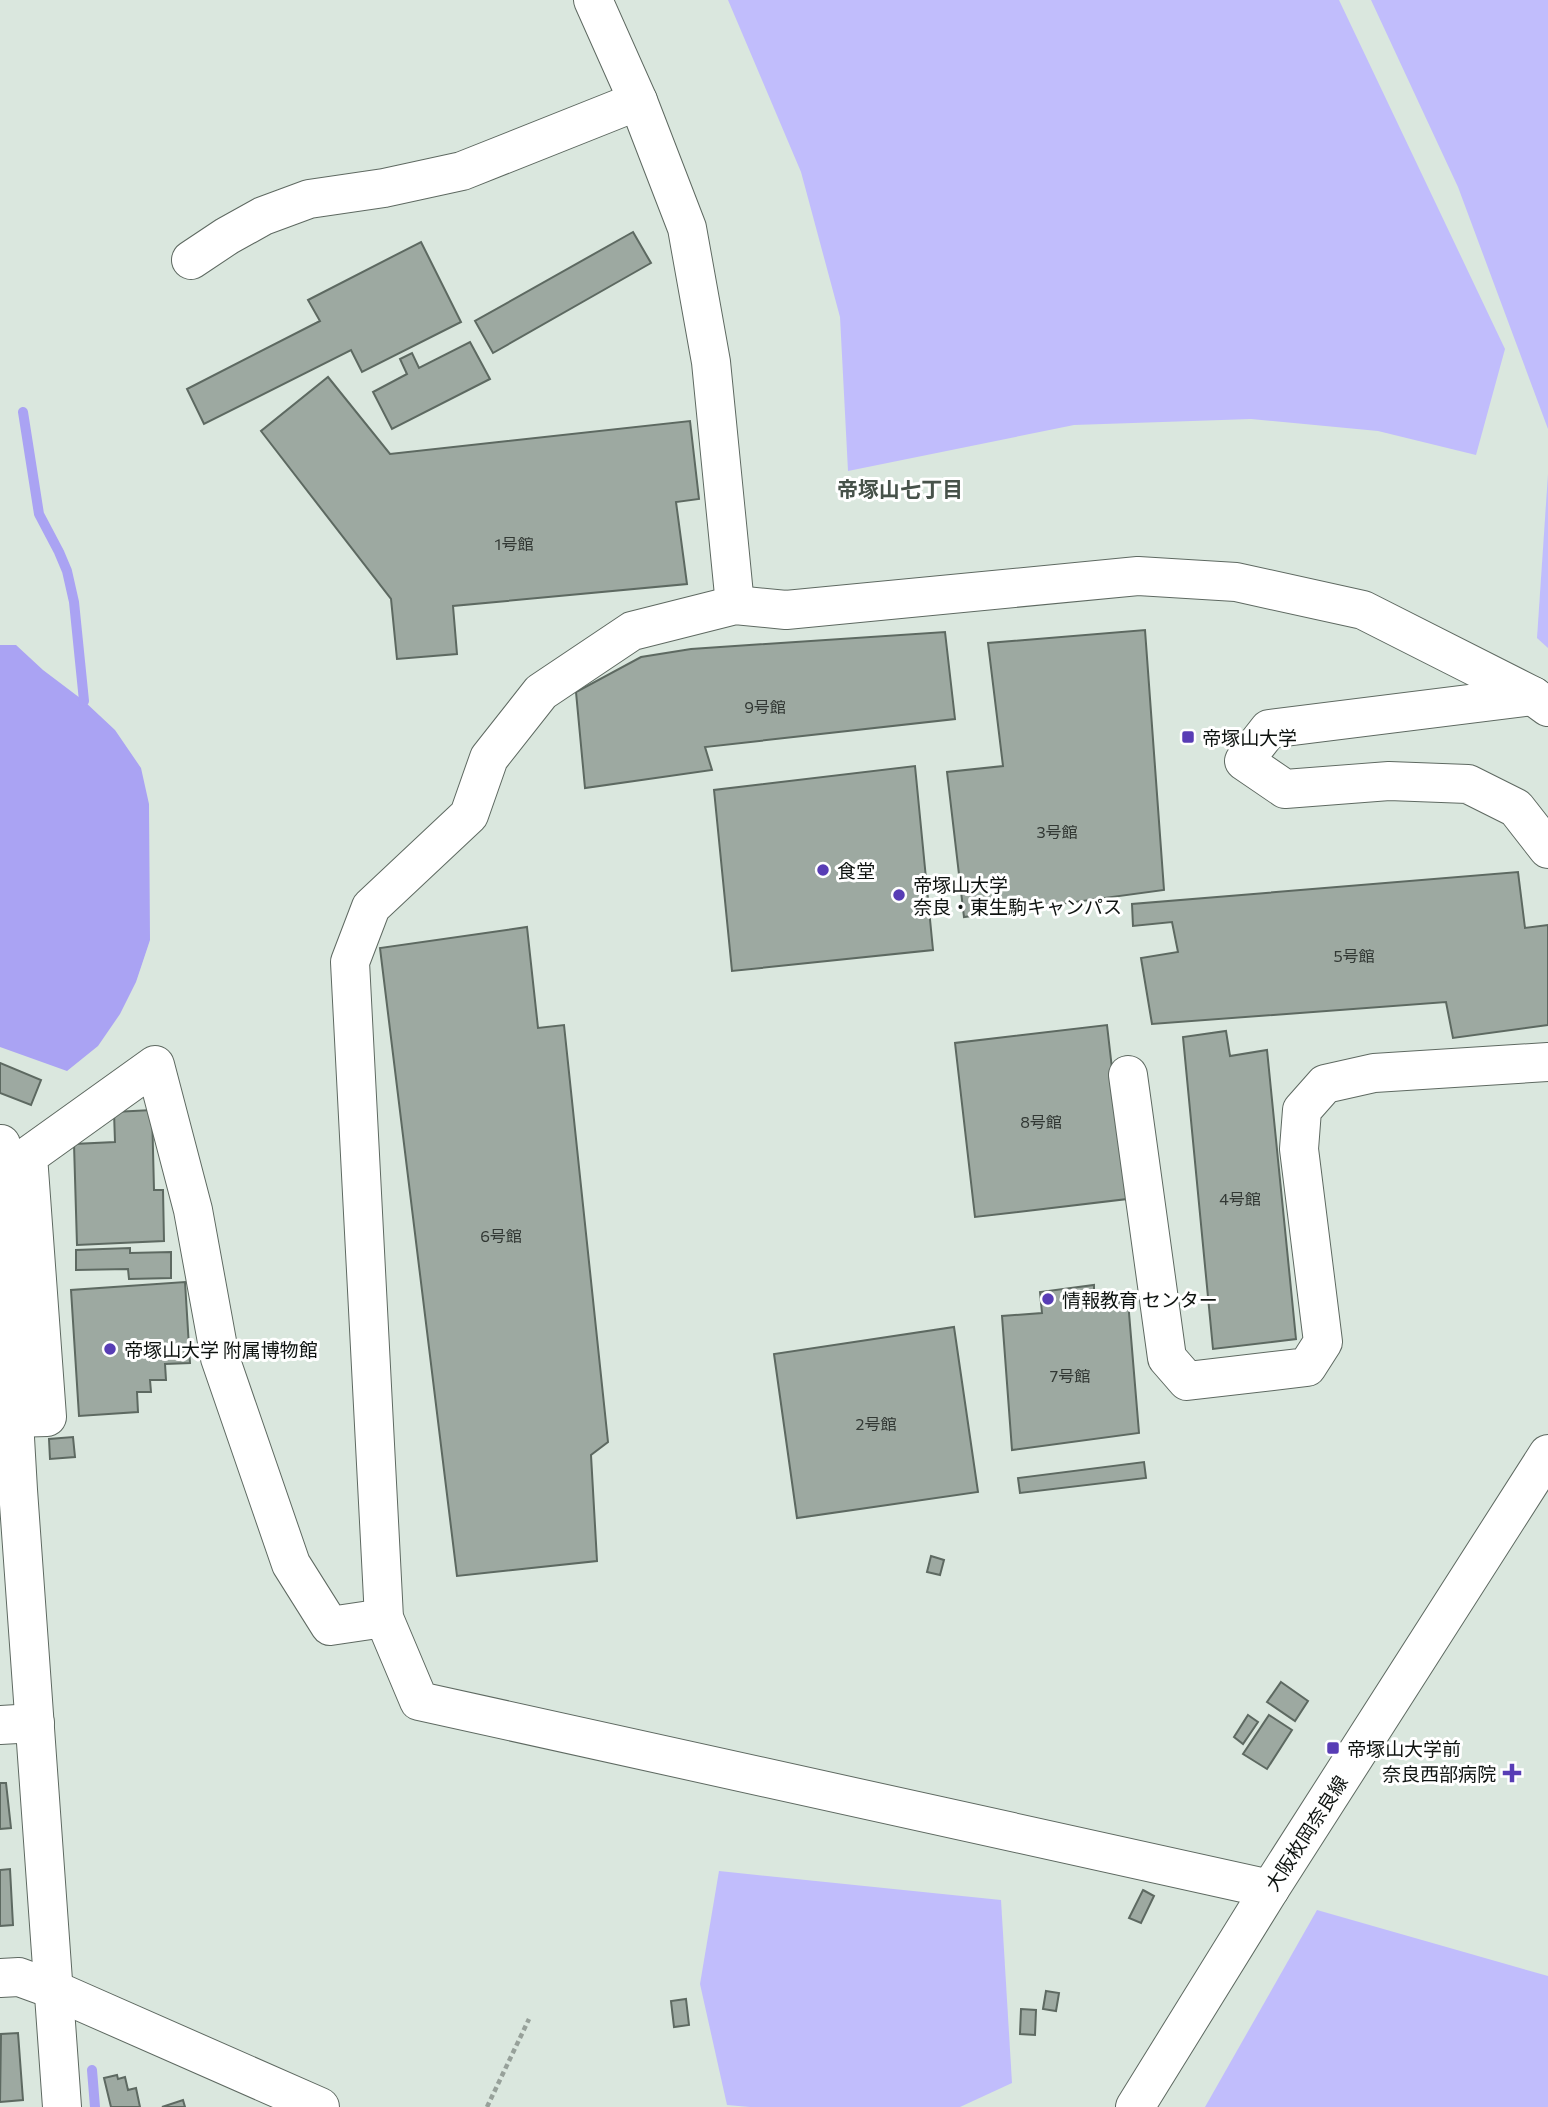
<svg xmlns="http://www.w3.org/2000/svg" width="1548" height="2107" font-family="Commissioner,'Noto Sans JP',sans-serif">
	<style>
		.green { fill: #c1bdfc }
		.water { fill: #aaa3f3 }
		.lines { fill: none; stroke-linecap: round; stroke-linejoin: round }
		.stream { stroke: #aaa3f3; stroke-width: 10 }
		.building { fill: #9da9a1; stroke: #5d6961; stroke-width: 2 }
		.minor-casing { stroke: #5e6961; stroke-width: 40 }
		.major-casing { stroke: #5e6961; stroke-width: 40 }
		.path { stroke: #97a19a; stroke-width: 4.5; stroke-dasharray: 5 3.5; stroke-linecap: butt }
		.minor { stroke: #fff; stroke-width: 38 }
		.major { stroke: #fff; stroke-width: 38 }
		.poi-dot { fill: #583db5; stroke: #fff; stroke-width: 2.5 }
		.labels { text-anchor: middle; dominant-baseline: central; stroke-width: 6; stroke-linejoin: round; paint-order: stroke }
		.number-label { font-size: 16px; fill: #323834 }
		.poi-label { font-size: 19px; fill: #0e1310; stroke: #fff; text-anchor: start }
		.street-label { font-size: 19px; fill: #0e1310; stroke: #fff }
		.neighbourhood-label { font-size: 21px; font-weight: bold; fill: #47524a; stroke: #fff }
	</style>
	<rect width="100%" height="100%" fill="#dae7de"/>
	<g class="green">
		<path d="M728,0H1339L1505,349L1476,455L1378,431L1251,419L1074,425L848,471L840,317L801,172Z"/>
		<path d="M1371,0H1548V429L1458,187Z"/>
		<path d="M1548,474V648L1537,638Z"/>
		<path d="M719,1871L1001,1900L1012,2083L960,2107H750L727,2105L700,1984Z"/>
		<path d="M1317,1910L1548,1976V2107H1205Z"/>
	</g>
	<path class="water" d="M0,645H16L43,670L84,701L115,730L141,768L149,804L150,940L136,982L120,1014L98,1046L67,1071L0,1047Z"/>
	<g class="lines">
		<g class="stream">
			<path d="M23,412L39,514L59,552L67,571L74,602L84,701"/>
			<path d="M92,2070L95,2107"/>
		</g>
	</g>
	<g class="building">
		<path d="M633,232L651,263L493,353L475,321Z"/>
		<path d="M421,242L461,322L362,372L351,350L204,424L187,389L320,321L308,300Z"/>
		<path d="M470,342L490,379L392,429L373,392L407,374L400,359L412,353L419,368Z"/>
		<path d="M328,377L390,454L690,421L699,499L676,502L687,584L453,606L457,654L397,659L391,599L261,431Z"/>
		<path d="M1145,630L1164,890L964,917L947,772L1003,766L988,643Z"/>
		<path d="M945,632L955,719L705,747L712,770L585,788L576,692L641,657L691,649Z"/>
		<path d="M915,766L933,950L732,971L714,790Z"/>
		<path d="M1518,872L1525,928L1548,925V1025L1453,1038L1446,1002L1152,1024L1141,958L1178,952L1172,922L1133,926L1132,904Z"/>
		<path d="M527,927L538,1028L564,1025L608,1442L591,1455L597,1561L457,1576L380,948Z"/>
		<path d="M1107,1025L1127,1199L975,1217L955,1043Z"/>
		<path d="M1226,1031L1230,1056L1267,1050L1296,1339L1213,1349L1183,1037Z"/>
		<path d="M0,1063L41,1080L31,1105L0,1093Z"/>
		<path d="M152,1110L154,1190H163L164,1241L77,1245L74,1144L115,1142L114,1112Z"/>
		<path d="M130,1248V1253L171,1252V1278L129,1279L128,1269L76,1270V1250Z"/>
		<path d="M185,1282L190,1363L165,1364L166,1380H150L151,1392H137L138,1412L79,1416L71,1290Z"/>
		<path d="M1094,1285V1307L1128,1301L1139,1433L1012,1450L1002,1316L1042,1313L1040,1292Z"/>
		<path d="M954,1327L978,1492L797,1518L774,1354Z"/>
		<path d="M73,1437L75,1457L50,1459L49,1439Z"/>
		<path d="M1144,1462L1146,1478L1020,1493L1018,1478Z"/>
		<path d="M931,1556L944,1560L940,1575L927,1572Z"/>
		<path d="M1281,1682L1308,1701L1295,1721L1267,1702Z"/>
		<path d="M1248,1715L1258,1722L1243,1744L1234,1737Z"/>
		<path d="M1269,1715L1292,1730L1267,1769L1243,1754Z"/>
		<path d="M0,1783H6L11,1828L0,1829Z"/>
		<path d="M10,1869L13,1925L0,1926V1870Z"/>
		<path d="M1143,1890L1154,1896L1141,1923L1129,1918Z"/>
		<path d="M1046,1991L1059,1993L1056,2011L1043,2009Z"/>
		<path d="M686,1999L689,2025L674,2027L671,2001Z"/>
		<path d="M1021,2009L1036,2010L1035,2035L1020,2034Z"/>
		<path d="M18,2033L23,2100L0,2102L1,2034Z"/>
		<path d="M117,2075L118,2079L125,2077L128,2090L136,2088L140,2107H111L104,2078Z"/>
		<path d="M183,2100L185,2107H162Z"/>
	</g>
	<g class="lines">
		<g class="minor-casing">
			<g id="minor">
				<path d="M593,0L638,101L687,228L711,362L735,605"/>
				<path d="M191,260L227,236L263,216L309,199L384,188L462,171L638,101"/>
				<path d="M1533,696L1269,729L1244,761L1285,789L1389,781L1468,784L1516,808L1548,849"/>
				<path d="M1128,1075L1167,1358L1187,1381L1307,1367L1323,1342L1299,1149L1302,1110L1325,1084L1374,1073L1548,1062"/>
				<path d="M1,1144L4,1247L18,1490L62,2107"/>
				<path d="M13,1418L47,1417L28,1156L155,1065L193,1210L220,1358L291,1564L330,1626L384,1618"/>
				<path d="M0,1725L35,1723"/>
				<path d="M1270,1889L419,1701L384,1618L350,962L371,907L469,815L489,758L541,692L632,631L735,605L786,610L1138,576L1236,582L1363,610L1533,696L1548,707"/>
				<path d="M0,1978L19,1977L52,1989L320,2107"/>
			</g>
		</g>
		<g class="major-casing">
			<path id="major" d="M1135,2107L1270,1889L1548,1454"/>
		</g>
		<path class="path" d="M487,2107L529,2019"/>
		<use href="#minor" class="minor"/>
		<use href="#major" class="major"/>
	</g>
	<g class="poi-dot">
		<rect x="1181" y="730" width="14" height="14" rx="3.5"/>
		<circle cx="823" cy="870" r="7"/>
		<circle cx="899" cy="895" r="7"/>
		<circle cx="1048" cy="1299" r="7"/>
		<circle cx="110" cy="1349" r="7"/>
		<rect x="1326" y="1741" width="14" height="14" rx="3.5"/>
		<path d="M1508.5 1762.5h7v7h7v7h-7v7h-7v-7h-7v-7h7z"/>
	</g>
	<g class="labels">
		<g class="number-label">
			<text x="514" y="543">1号館</text>
			<text x="765" y="706">9号館</text>
			<text x="1057" y="831">3号館</text>
			<text x="1354" y="955">5号館</text>
			<text x="1041" y="1121">8号館</text>
			<text x="1240" y="1198">4号館</text>
			<text x="501" y="1235">6号館</text>
			<text x="1070" y="1375">7号館</text>
			<text x="876" y="1423">2号館</text>
		</g>
		<g class="poi-label">
			<text x="1202" y="737">帝塚山大学</text>
			<text x="837" y="870">食堂</text>
			<text x="913" y="884">帝塚山大学<tspan x="913" dy="22">奈良・東生駒キャンパス</tspan></text>
			<text x="1062" y="1299">情報教育 センター</text>
			<text x="124" y="1349">帝塚山大学 附属博物館</text>
			<text x="1347" y="1748">帝塚山大学前</text>
			<text x="1496" y="1773" text-anchor="end">奈良西部病院</text>
		</g>
		<g class="street-label">
			<text transform="translate(1306 1833) rotate(-57)">大阪枚岡奈良線</text>
		</g>
		<g class="neighbourhood-label">
			<text x="900" y="488">帝塚山七丁目</text>
		</g>
	</g>
</svg>
